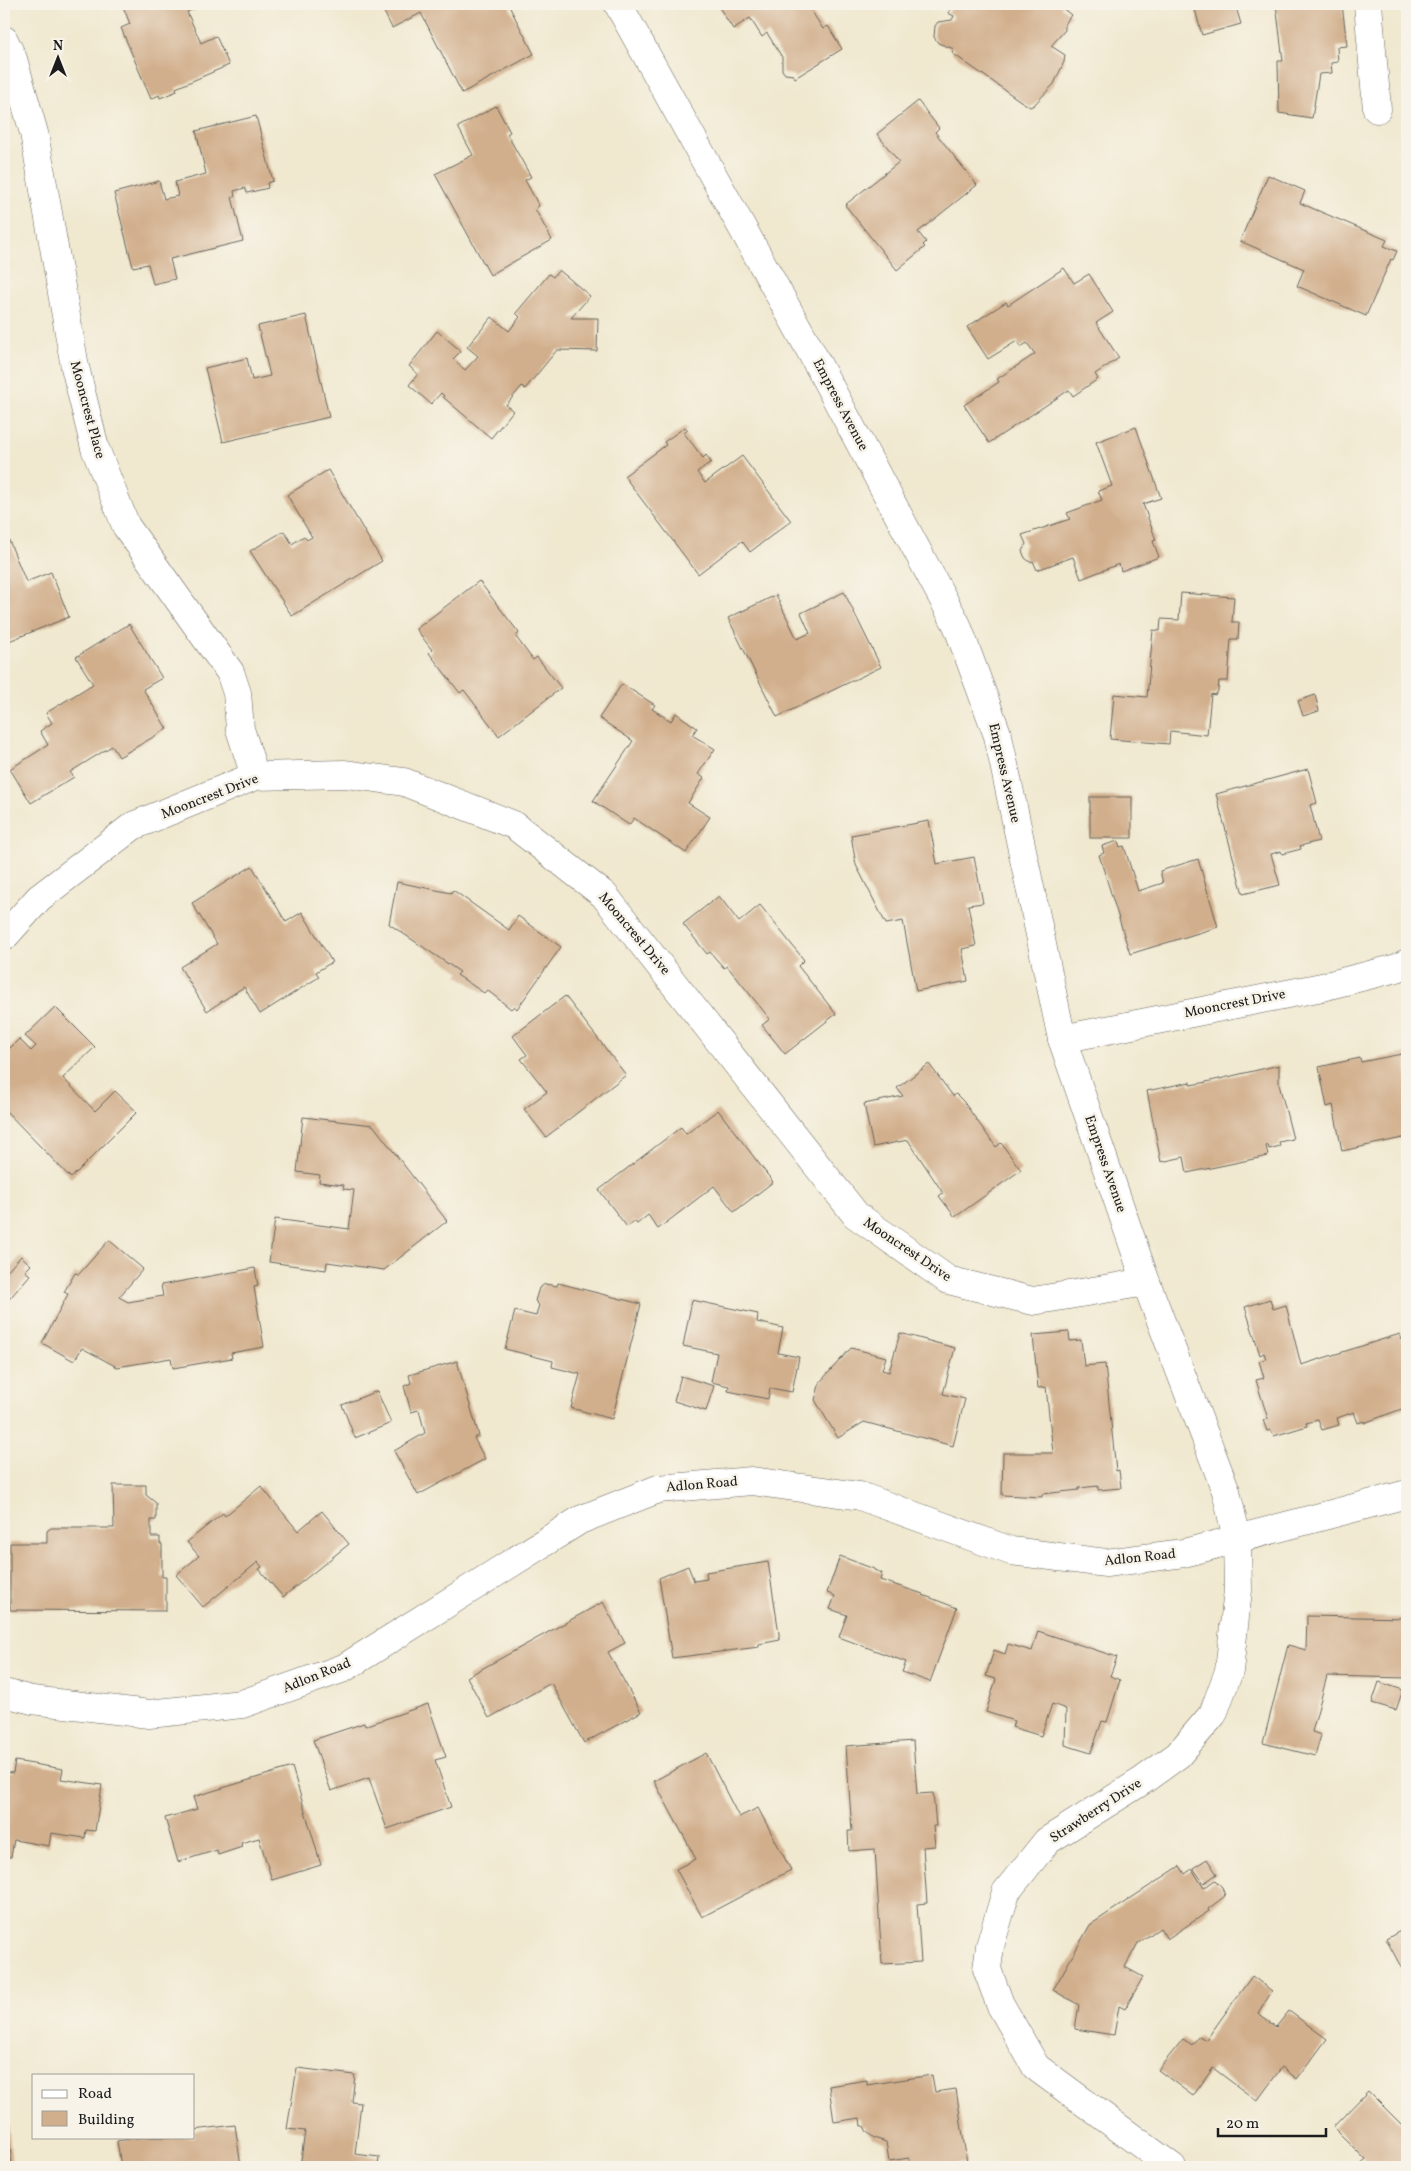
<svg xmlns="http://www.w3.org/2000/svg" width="1411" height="2171" font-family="Vollkorn,serif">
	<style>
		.building { fill: #d1af8c }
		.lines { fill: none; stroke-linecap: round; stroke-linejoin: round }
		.street-casing { stroke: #66635b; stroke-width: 29 }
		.street { stroke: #fff; stroke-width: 28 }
		.labels { text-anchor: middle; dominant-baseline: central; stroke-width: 5; stroke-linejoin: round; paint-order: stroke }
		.street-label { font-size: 14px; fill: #1c1c1c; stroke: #f7f3e8 }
	</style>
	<rect width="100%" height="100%" fill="#f7f3e8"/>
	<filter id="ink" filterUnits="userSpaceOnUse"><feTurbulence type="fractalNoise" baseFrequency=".02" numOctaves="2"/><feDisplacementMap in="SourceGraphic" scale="10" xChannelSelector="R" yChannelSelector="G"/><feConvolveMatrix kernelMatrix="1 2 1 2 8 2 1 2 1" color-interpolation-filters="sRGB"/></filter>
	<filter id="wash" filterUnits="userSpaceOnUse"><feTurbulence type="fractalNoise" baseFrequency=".0096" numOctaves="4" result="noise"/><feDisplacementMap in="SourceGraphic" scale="20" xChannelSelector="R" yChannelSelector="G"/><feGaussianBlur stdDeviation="1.12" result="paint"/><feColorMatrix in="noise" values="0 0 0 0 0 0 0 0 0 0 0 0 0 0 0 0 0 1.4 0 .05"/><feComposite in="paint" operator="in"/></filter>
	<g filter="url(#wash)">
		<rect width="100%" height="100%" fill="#f0e8cf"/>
		<g id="blocks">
			<g class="building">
				<path d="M122,4H200L201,6L187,12L201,43L216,36L229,65L176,88L177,91L160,98L159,95L151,99L121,28L130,24Z"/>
				<path d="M380,4H508L534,54L462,93L421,13L392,28Z"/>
				<path d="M717,4H807L823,29L828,26L842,49L795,78L793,75L785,74L782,70V57L767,33L762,37L750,18L733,29Z"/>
				<path d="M954,4H1063L1061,7L1071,15L1065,24V30L1051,46L1065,55L1064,62L1054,84L1034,105L1030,107L1019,100L952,53L954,49L938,43L934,37L935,26L938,22L952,20L954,16L948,13Z"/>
				<path d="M1201,4H1235L1241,24L1202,35L1194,6Z"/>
				<path d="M1276,4H1342L1347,46L1337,47L1338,62L1331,63L1332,73L1319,74L1312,118L1279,113L1278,61H1283Z"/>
				<path d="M918,101L939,128L935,132L977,185L918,232L926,242L923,245L925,247L897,270L845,205L899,162L877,134Z"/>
				<path d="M496,106L510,132L507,134L531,177L525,180L539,206L535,209L552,240L490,275L435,174L473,155L458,127Z"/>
				<path d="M256,116L273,181L267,183L268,188L247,193L245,188L234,191L235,197H232L243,241L170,259L175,279L153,284L148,264L133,267L114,193L159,181L164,199L178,196L175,182L206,174L196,131Z"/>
				<path d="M1268,175L1305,191L1300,203L1387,240L1384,246L1397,251L1393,260L1391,259L1366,316L1297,286L1304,269L1240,241Z"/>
				<path d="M1064,268L1074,283L1089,274L1113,312L1096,323L1119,358L1095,374L1098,379L1073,396L1069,390L989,443L964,405L999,382L997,379L1035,354L1027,343L1021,347L1017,341L988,359L967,327L1006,302L1008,305Z"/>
				<path d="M559,270L590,296L571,318H598L597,351L557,350L525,389L522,386L506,405L513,411L491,438L443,397L444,396L441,393L431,404L409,385L418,374L409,366L437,331L461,351L453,359L465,370L478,356L467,347L492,317L509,331L520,317L516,313L549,274L553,277Z"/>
				<path d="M306,315L329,417L223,442L205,368L247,358L252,380L270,376L258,326Z"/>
				<path d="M685,427L688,430L684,433L703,458L706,455L711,462L697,472L705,483L742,456L791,521L750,552L742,541L698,574L624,476L666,445L664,442Z"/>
				<path d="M1136,427L1161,498L1143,504L1156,540L1153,541L1159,557L1121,571L1119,564L1081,579L1073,557L1037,570L1033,561L1030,562L1025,558L1022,551L1026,544L1022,535L1070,519L1067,513L1102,500L1098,491L1112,486L1096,442Z"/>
				<path d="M328,470L382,561L292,616L250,551L284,531L292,544L304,536L307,540L312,537L287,495Z"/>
				<path d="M8,538L26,582L51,572L69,617L4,643V540Z"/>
				<path d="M479,581L519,633L516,637L533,660L537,657L561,688L499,736L464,690L460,693L429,653L432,650L416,629Z"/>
				<path d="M844,592L881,667L777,717L728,618L776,595L797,639L810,633L801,613Z"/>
				<path d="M1181,593L1234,597L1232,622H1239L1238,639H1231L1228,681H1219L1218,691L1215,695L1211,694L1207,735L1170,731L1169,744L1110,739L1114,694L1147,697L1153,630L1160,631L1161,619L1179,620Z"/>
				<path d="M129,624L162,678L143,689L167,729L119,757L112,746L70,772L74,777L31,803L10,769L48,745L40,731L52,723L46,713L93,684L76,657Z"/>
				<path d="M622,684L655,705L652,709L671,721L676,713L697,728L692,735L715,749L698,774L704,778L688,803L710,817L686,853L634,818L629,825L593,801L633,741L599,718Z"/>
				<path d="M1315,695L1319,711L1303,716L1298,701Z"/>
				<path d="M1308,769L1317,803L1310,805L1319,841L1300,846L1301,849L1282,854L1281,851L1271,854L1280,885L1243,894L1216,794Z"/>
				<rect x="1090" y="797" width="42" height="41"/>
				<path d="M929,821L937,864L974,857L983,903L968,905L976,946L962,949L968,981L916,991L903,921L886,924L856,865L851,835Z"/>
				<path d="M1118,841L1120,847L1124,846L1138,891L1163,883L1160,871L1198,859L1218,927L1130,954L1099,855L1104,853L1102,846Z"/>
				<path d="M252,866L286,922L302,912L332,962L316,972L319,977L260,1014L244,987L207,1011L180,967L217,944L192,903Z"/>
				<path d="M397,882L451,893L453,890L509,930L518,916L561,947L517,1009L514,1006L511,1009L487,990L484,993L457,975L460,972L389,924Z"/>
				<path d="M719,896L739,922L760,905L804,960L798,966L836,1014L785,1054L762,1025L770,1019L727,966L724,968L710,952L707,954L683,924Z"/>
				<path d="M565,996L626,1075L546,1137L524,1109L547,1092L521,1059L527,1055L513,1036Z"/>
				<path d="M55,1007L95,1047L63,1078L95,1111L115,1091L137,1112L71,1178L4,1109V1054L19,1039L31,1051L36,1046L25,1036Z"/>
				<path d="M1407,1053V1137L1342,1151L1333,1105L1327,1107L1319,1067L1360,1058L1361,1062Z"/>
				<path d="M929,1064L953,1096L956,1094L963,1101L996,1147L1001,1143L1021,1170L955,1217L939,1196L943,1193L908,1140L873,1147L864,1104L903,1096L897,1088Z"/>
				<path d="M1279,1065V1084L1293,1139L1279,1142L1280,1146L1269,1149L1268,1145L1266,1146L1268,1156L1187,1173L1184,1157L1161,1162L1147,1091L1190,1082V1085L1202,1083Z"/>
				<path d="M718,1110L773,1182L734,1212L714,1186L658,1229L648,1215L637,1224L634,1221L627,1227L599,1190L681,1127L686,1134Z"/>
				<path d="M303,1117L373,1125L447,1221L384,1270L327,1262L326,1270L269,1262L275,1219L349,1229L354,1190L343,1189L344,1185L319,1182L320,1175L297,1172Z"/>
				<path d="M109,1240L143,1269L119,1297L128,1302L163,1296L161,1285L255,1268L258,1286L254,1287L264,1347L231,1353L232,1358L173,1368L171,1358L117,1367L82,1348L74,1361L42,1343L68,1294L64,1292L75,1273L79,1274Z"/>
				<path d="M21,1256L31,1265L25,1271L30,1275L4,1305V1275Z"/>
				<path d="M558,1283L641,1304L612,1419L571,1408L580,1374L552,1367L553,1361L505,1349L515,1311L536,1316L539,1305L535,1301L539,1288L545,1284L557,1286Z"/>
				<path d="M1270,1299L1273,1309L1286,1305L1301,1365L1400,1334L1407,1357V1407L1364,1423V1421L1358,1423L1354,1412L1337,1418L1339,1425L1322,1430L1318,1420L1306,1423L1307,1426L1274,1436L1271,1430L1267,1431L1263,1420L1268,1419L1256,1380L1264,1378L1259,1361L1266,1359L1264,1353L1260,1355L1245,1307Z"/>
				<path d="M692,1300L758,1314L757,1322L783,1328L778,1353L799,1357L792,1392L770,1388L768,1399L728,1391L729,1386L711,1382L717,1353L683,1346Z"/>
				<path d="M1069,1332L1070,1341L1081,1340L1084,1366L1105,1364L1116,1471L1119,1470L1121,1488L1098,1490V1486L1079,1488V1490L1042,1494V1497L1002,1495L1003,1453H1053L1046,1387L1038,1388L1033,1335Z"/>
				<path d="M900,1333L955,1348L943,1394L965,1399L953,1446L864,1422L838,1438L815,1400L820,1382L851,1348L886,1357L882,1370L889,1372Z"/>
				<path d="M457,1361L479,1436L474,1438L485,1459L418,1495L394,1451L425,1433L419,1410L411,1412L404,1386L411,1383L409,1375Z"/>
				<path d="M681,1376L714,1386L706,1411L674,1401Z"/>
				<path d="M377,1391L391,1423L355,1438L342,1405Z"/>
				<path d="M113,1485H146V1495L156,1503V1520H151V1537H160V1544H162V1577H166V1611L10,1610V1543H47V1531L51,1528H114Z"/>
				<path d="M261,1486L298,1531L322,1511L349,1544L283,1597L259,1569L262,1567L258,1562L203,1607L176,1575L199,1556L187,1542L223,1513L225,1516Z"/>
				<path d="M840,1556L874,1569V1570L882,1573L880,1580L923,1594V1595L957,1608L930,1682L902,1672L906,1662L839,1637L847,1615L830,1609L835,1596L827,1593Z"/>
				<path d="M768,1562L780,1640L759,1644V1647L672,1658L659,1578L688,1566L694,1581L707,1579L706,1572Z"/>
				<path d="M603,1602L625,1643L608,1652L641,1712L584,1743L551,1683L489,1718L467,1677Z"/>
				<path d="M1307,1616L1407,1618V1678L1327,1676L1312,1732L1321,1735L1315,1756L1263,1743L1288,1645L1306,1650Z"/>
				<path d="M1038,1631L1117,1657L1110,1676L1120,1680L1107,1722L1102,1721L1091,1753L1065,1745L1066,1709L1052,1704L1041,1736L1012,1727L1014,1721L986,1712L996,1679L986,1676L994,1650L1005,1654L1008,1644L1032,1651Z"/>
				<path d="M1379,1682L1403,1690L1396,1710L1372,1703Z"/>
				<path d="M428,1704L446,1757L435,1760L451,1807L387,1829L369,1778L331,1791L313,1740L364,1723L365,1726Z"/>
				<path d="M913,1741L917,1794L933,1793L936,1826H933L935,1846L923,1847L927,1903L917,1904L921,1962L882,1964L875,1849L849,1851L848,1831H852L846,1746Z"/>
				<path d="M706,1753L739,1817L758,1808L791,1870L702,1917L676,1869L696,1859L654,1781Z"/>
				<path d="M15,1761L63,1769L61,1779L102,1785L95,1831L86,1830L85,1838L51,1833L49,1846L14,1840L11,1857L4,1856V1772L13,1773Z"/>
				<path d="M292,1767L321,1865L272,1880L259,1838L241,1843L242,1847L218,1855L217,1850L178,1862L165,1818L197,1809L193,1797Z"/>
				<path d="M1207,1859L1217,1874L1204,1883L1193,1868Z"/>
				<path d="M1180,1866L1185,1874L1192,1869L1204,1888L1215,1880L1222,1887L1225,1896L1208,1909L1209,1911L1167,1939L1160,1928L1138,1943L1125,1967L1143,1977L1125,2009L1119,2006L1114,2035L1075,2029L1079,2005L1053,1990L1090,1925Z"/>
				<path d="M1405,1918H1407V1978L1386,1939L1404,1929Z"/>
				<path d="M1252,1976L1272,1991L1258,2014L1276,2027L1289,2011L1327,2039L1297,2079L1282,2067L1257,2101L1213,2068L1193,2096L1158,2070L1183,2039L1192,2045L1199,2036L1206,2040Z"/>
				<path d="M297,2068L355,2075L352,2102L361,2103L355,2154L379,2157L378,2167H300L305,2131L287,2129Z"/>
				<path d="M932,2075L935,2092L956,2089L967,2163L933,2167H910L909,2158L889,2161L886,2142L874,2138L867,2132L864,2126H861L860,2118L834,2122L829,2086L867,2080V2085Z"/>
				<path d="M1368,2091L1407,2130V2167H1358L1366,2160L1333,2127Z"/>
				<path d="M4,2113H7L12,2167H4Z"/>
				<path d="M235,2125L241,2167H121L117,2141L142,2137H194V2130Z"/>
			</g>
		</g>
	</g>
	<g filter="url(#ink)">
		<use href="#blocks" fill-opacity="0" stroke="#66635b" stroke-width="1"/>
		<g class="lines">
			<g class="street-casing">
				<g id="street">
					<path d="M618,4L809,348L957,625L998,736L1062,1039L1146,1282L1226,1491L1237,1539L1238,1590L1229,1671L1213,1714L1178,1755L1142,1781L1047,1841L1006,1892L990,1946L987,1969L1000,2004L1036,2067L1172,2167"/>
					<path d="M1368,4L1377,109"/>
					<path d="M4,40L13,59L34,133L75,367L95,448L126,526L230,672L237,693L240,729L255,776"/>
					<path d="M4,937L39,898L133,826L255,776L345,774L404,782L514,825L604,895L856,1215L948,1280L1033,1301L1146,1282"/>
					<path d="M1062,1039L1322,987L1397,968L1407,963"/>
					<path d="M4,1693L32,1700L149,1714L242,1704L344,1668L580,1520L658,1489L752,1481L860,1496L1011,1551L1106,1563L1184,1553L1407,1494"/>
				</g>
			</g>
			<use href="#street" class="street"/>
		</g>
	</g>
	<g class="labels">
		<g class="street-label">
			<text transform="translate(840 405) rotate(62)">Empress Avenue</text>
			<text transform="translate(87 410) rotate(75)">Mooncrest Place</text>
			<text transform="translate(1004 773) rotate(77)">Empress Avenue</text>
			<text transform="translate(210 797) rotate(-21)">Mooncrest Drive</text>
			<text transform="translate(634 934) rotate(50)">Mooncrest Drive</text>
			<text transform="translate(1235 1004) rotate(-11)">Mooncrest Drive</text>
			<text transform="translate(1105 1164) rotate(71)">Empress Avenue</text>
			<text transform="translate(907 1250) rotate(34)">Mooncrest Drive</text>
			<text transform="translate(702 1485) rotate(-5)">Adlon Road</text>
			<text transform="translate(1140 1558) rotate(-6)">Adlon Road</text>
			<text transform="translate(317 1676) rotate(-22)">Adlon Road</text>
			<text transform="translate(1096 1811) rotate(-33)">Strawberry Drive</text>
		</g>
	</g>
	<rect width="1411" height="2171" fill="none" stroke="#f7f3e8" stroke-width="20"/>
	<rect x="32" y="2074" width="162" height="65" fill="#f7f3e8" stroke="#9f9d96"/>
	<rect x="42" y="2090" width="25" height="8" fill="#ffffff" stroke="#9f9d96"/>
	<text x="78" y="2098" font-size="15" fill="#1c1c1c">Road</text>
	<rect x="42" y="2111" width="25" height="15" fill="#d1af8c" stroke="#9f9d96"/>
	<text x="78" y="2124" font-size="15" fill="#1c1c1c">Building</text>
	<g transform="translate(58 58)" stroke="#f7f3e8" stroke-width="4" paint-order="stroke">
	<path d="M0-4L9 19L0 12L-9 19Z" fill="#1c1c1c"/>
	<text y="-8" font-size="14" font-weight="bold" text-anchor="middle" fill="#1c1c1c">N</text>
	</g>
	<path d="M1218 2128v8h108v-8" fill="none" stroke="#1c1c1c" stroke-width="2.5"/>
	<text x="1226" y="2128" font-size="15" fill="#1c1c1c" stroke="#f7f3e8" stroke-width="4" paint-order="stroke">20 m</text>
</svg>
